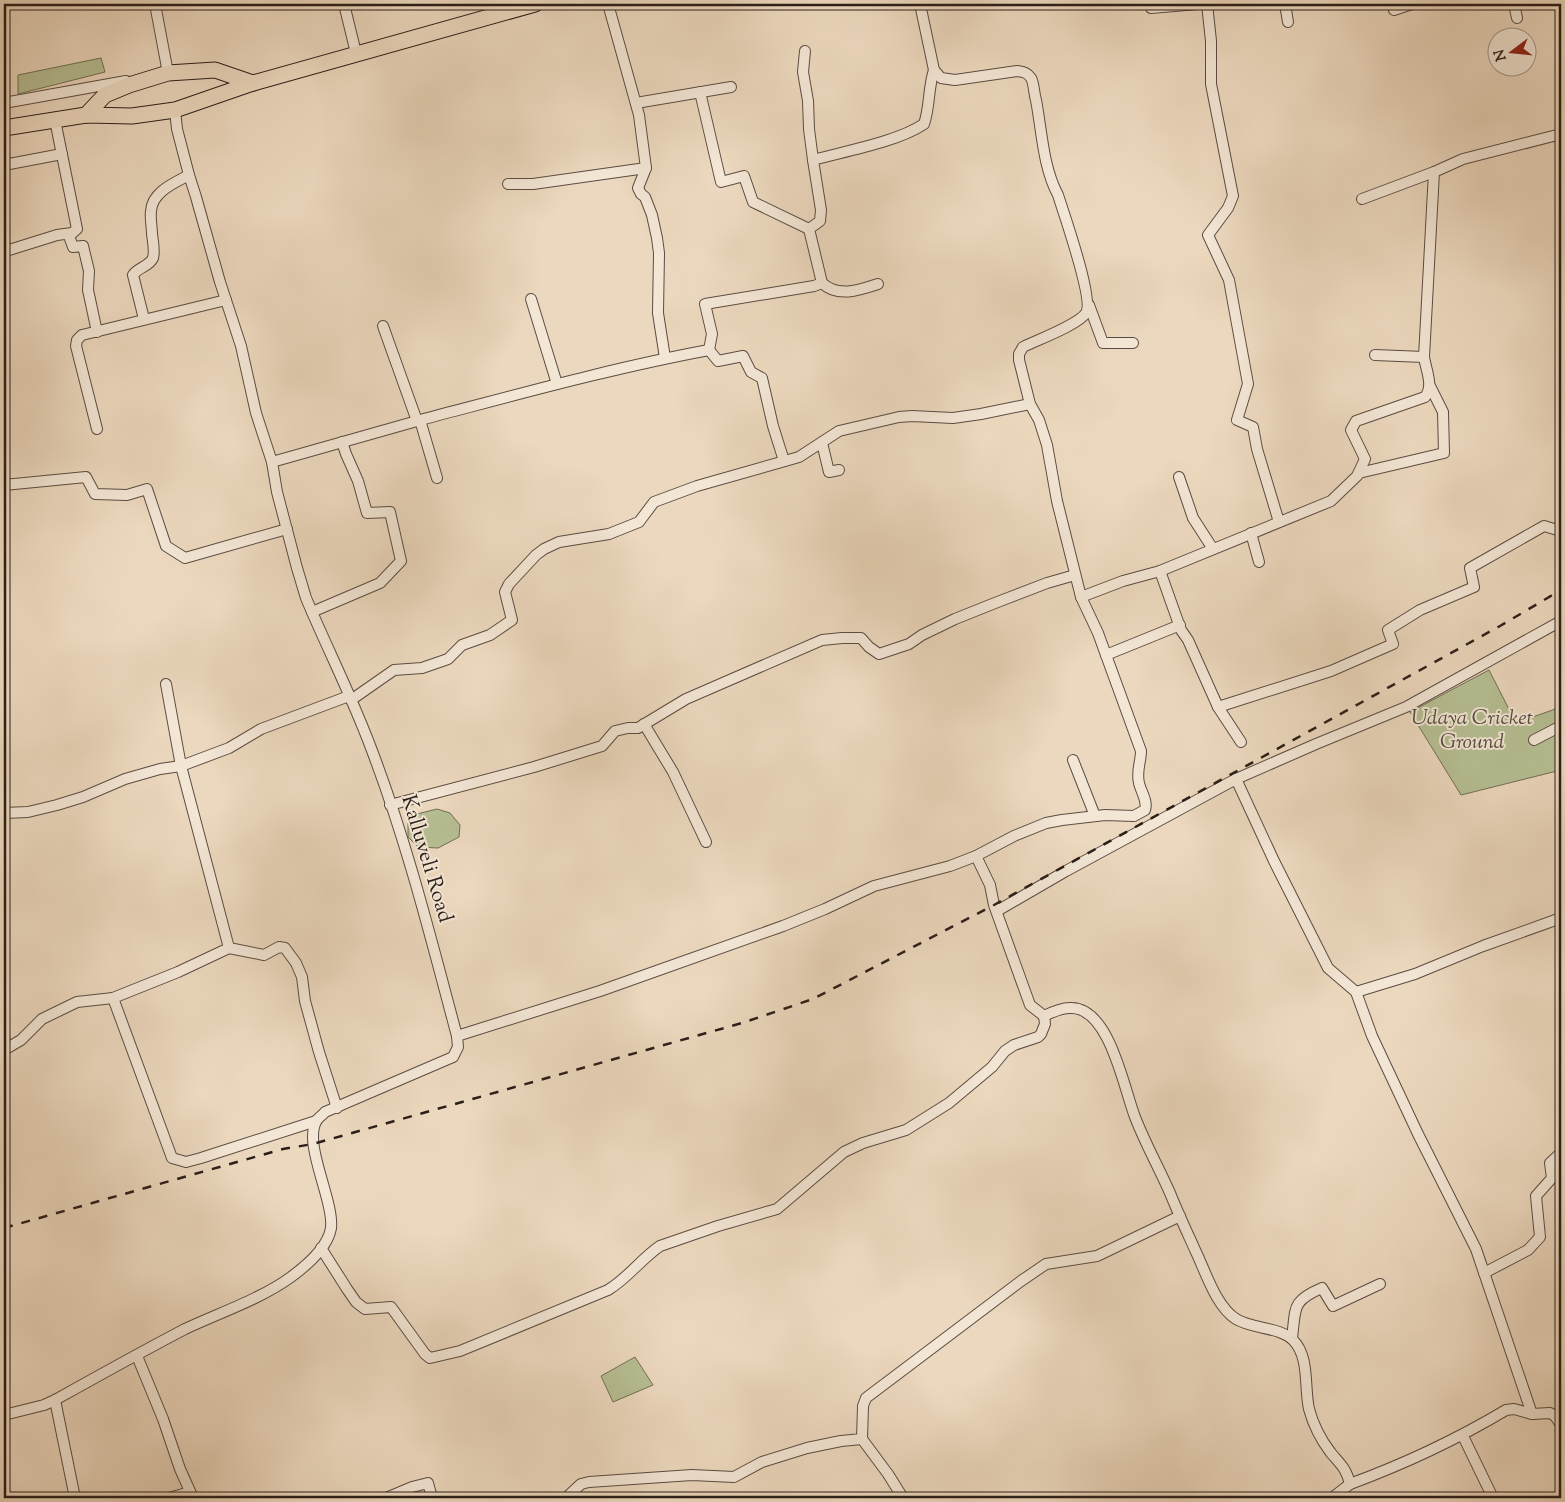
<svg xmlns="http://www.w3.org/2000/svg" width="1565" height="1502" font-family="'Sorts Mill Goudy',serif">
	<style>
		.green { fill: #b6bf93; stroke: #706e56 }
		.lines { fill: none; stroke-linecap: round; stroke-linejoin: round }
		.minor-casing { stroke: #5b4c42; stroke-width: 12 }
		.highway-casing { stroke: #2b1e19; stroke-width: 17 }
		.minor { stroke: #f3e6d5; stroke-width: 10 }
		.highway { stroke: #ecd8be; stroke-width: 15 }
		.rail { stroke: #2b1e19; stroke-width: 2.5; stroke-dasharray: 9 9; stroke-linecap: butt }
		.labels { text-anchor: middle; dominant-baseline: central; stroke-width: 4; stroke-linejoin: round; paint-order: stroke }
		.park-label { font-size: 21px; font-style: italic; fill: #554e3e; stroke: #f3e6d5 }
		.street-label { font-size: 21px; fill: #2b1e19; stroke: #f3e6d5 }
	</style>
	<rect width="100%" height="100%" fill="#ecd8be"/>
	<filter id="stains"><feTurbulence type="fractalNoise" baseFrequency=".004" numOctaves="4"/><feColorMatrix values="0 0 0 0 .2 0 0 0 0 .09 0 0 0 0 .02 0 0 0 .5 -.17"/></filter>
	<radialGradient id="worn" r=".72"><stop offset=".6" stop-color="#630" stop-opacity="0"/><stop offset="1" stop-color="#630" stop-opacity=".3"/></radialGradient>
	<g class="green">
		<path d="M101,58L105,72L18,94V75Z"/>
		<path d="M1489,670L1516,723L1561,707V770L1461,795L1410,712Z"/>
		<path d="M437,809L450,813L460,825L459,837L438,848L418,847L408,837V823L417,814Z"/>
		<path d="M635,1357L653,1385L613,1402L601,1376Z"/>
	</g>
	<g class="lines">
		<g class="minor-casing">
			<g id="minor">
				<path d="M155,4L168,73L162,74"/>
				<path d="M344,4L356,53"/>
				<path d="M608,4L639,115L646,168L638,188L641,194L645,197L652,215L657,238L659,253L658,313L665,358"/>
				<path d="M1149,4L1151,8L1198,4"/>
				<path d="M1207,4L1211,41V84L1233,196L1228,208L1208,235L1229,280L1248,384L1237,420L1253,427L1257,449L1279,522"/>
				<path d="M1285,4L1288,22"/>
				<path d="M1514,4L1517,18"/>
				<path d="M1394,10L1412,4"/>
				<path d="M805,51L803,72L808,101L809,129L813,160"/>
				<path d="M700,92L721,182L744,176L753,202L809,229"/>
				<path d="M4,103L126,81"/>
				<path d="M636,103L731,87"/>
				<path d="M55,120L77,229L69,236L73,247L83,246L89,271L88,290L97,332"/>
				<path d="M4,165L62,154"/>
				<path d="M508,184H533L646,168"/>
				<path d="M1362,199L1434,172"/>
				<path d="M9,250L57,235L72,233"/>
				<path d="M822,283C838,298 860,290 878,284"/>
				<path d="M531,299L557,384"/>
				<path d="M1089,305L1103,343H1133"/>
				<path d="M144,319L133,275C138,267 149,267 153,258C155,251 153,242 152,234C152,227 150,219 151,211C152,192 174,183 189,175"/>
				<path d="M383,326L417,421L420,420L437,478"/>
				<path d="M709,350L712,334L705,304L814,286L822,283L809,229L820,221L821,210L813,160C846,151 897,142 924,124C930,107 928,88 934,70"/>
				<path d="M709,350L718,361L743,356L751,372L762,378L773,426L784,461"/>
				<path d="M1375,355L1424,357"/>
				<path d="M420,420C516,395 612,368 709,350"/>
				<path d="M97,429L76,346L77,340L82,335L226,300"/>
				<path d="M822,443L829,472L839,470"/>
				<path d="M272,462L417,421"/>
				<path d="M1359,473L1444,453L1443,412L1430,386"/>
				<path d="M1179,477L1193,518L1213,549"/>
				<path d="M4,485L86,477L95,494L127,495L147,489L166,546L185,558L287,529"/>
				<path d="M1251,533L1259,562"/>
				<path d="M1160,571L1181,630L1188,640L1218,707L1241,742"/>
				<path d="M1081,597L1123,581L1160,571L1331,501L1357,476L1365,459L1351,430L1356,421L1425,397C1434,386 1426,370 1424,357L1434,172L1463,159L1561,134"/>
				<path d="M312,612L380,583L401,561L390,512L367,513L358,481L346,454L342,442"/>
				<path d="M1106,655L1180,625"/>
				<path d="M351,700L394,670L422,668L448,659L462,645L490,635L512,620L505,592L509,584L536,555L544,549L559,542L609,534L639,522L654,502L697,486L799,457L839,431L899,417L912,416L953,418L981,414L1030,404"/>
				<path d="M1218,707L1331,671L1393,644L1388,630L1420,610L1474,587L1470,568L1544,526L1561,531"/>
				<path d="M644,724L673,772L706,842"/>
				<path d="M1534,740L1561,726"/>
				<path d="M1073,760L1095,816"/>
				<path d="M1236,779L1274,861L1328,968L1356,992L1372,1036L1418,1134L1476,1249L1532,1414"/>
				<path d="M390,805L534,767L602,746L615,731L628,728H638L686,699L822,640L842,638H861L869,647L879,654L909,644L922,635L955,619L995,603L1047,583L1075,575"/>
				<path d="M4,813L28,812L57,805L83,797L125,779L160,769L181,766L229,748L261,729L349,696"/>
				<path d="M976,856L990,885L994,905L1030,1005L1044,1016C1052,1012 1063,1007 1072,1008C1110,1009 1124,1089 1135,1117C1145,1143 1159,1168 1170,1193C1178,1213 1187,1232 1196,1252C1206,1273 1216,1306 1236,1319C1252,1329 1280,1327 1293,1340C1310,1357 1304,1387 1309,1409C1313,1424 1321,1440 1331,1453C1341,1465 1346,1468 1350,1484L1332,1498"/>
				<path d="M997,911L1066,871L1236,779L1316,744L1406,707L1561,621"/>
				<path d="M229,948L264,955L279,947L285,948L296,963L302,977L305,1001L319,1052L337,1108"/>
				<path d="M1356,992L1415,974L1483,946L1561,918"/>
				<path d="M113,998L172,1158L186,1162L201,1158L316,1121"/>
				<path d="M457,1036L600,991L783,926L825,909L874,886L950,866L976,856L1014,836L1046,823L1062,820L1105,815L1134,816L1145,810C1148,801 1141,792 1139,783C1136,771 1141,762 1141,751L1098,633L1081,597L1057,501L1047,445L1039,420L1030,404L1019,360V354L1023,347C1037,340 1078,325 1086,313C1094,300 1064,214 1058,195C1043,167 1042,132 1036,100C1034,94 1034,83 1031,78C1027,72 1023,72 1017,71L955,80L941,78L934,70L920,4"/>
				<path d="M4,1050L21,1040L42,1019L77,1002L113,998L178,972L229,948L181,766L166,684"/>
				<path d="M321,1248L347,1289L356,1302L365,1309L391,1307L425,1354L430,1358L460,1351L608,1290C628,1278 641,1259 660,1246L718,1226L777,1209L844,1152L863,1143L906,1130L949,1103L992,1067L1005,1051L1014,1045L1038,1037L1041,1034L1045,1024L1044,1016"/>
				<path d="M1484,1273L1528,1250L1540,1237L1536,1196L1552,1178L1550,1163L1561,1153"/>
				<path d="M1292,1338C1296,1308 1291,1301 1322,1288L1333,1306L1380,1284"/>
				<path d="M137,1356L163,1419L180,1469L193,1498"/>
				<path d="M55,1400L75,1498"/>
				<path d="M4,1415L44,1405L55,1400C98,1376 141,1352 185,1329C219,1313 261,1299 291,1277C306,1266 328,1247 331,1228C334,1200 302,1142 317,1120C319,1117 323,1115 325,1112L453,1057L458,1047L457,1036C431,939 407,842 371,748C352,697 327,648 306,598L297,568L277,492L272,462L256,413L241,346L220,282L196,197L189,175L177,129L175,110"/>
				<path d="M1463,1436L1493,1498"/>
				<path d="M862,1439L888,1474L903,1498"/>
				<path d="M1350,1484C1407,1463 1454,1441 1506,1410L1514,1409L1532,1414L1550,1413L1555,1416L1561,1425"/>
				<path d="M169,1498L190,1492"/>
				<path d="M386,1498L412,1487L428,1483L432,1498"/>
				<path d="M566,1498L581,1484L589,1482L692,1475L734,1477L762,1462L807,1448L841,1441L862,1439L863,1406L866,1398L1021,1281L1046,1264L1097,1256L1180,1216"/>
			</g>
		</g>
		<g class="highway-casing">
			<g id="highway">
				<path d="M86,115L105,95L129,85L168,73L215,70L253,83"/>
				<path d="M4,128L86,115L132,116L175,110L253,83L535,4"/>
			</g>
		</g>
		<use href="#minor" class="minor"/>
		<use href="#highway" class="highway"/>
		<path class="rail" d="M4,1228L283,1149L313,1144L742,1023L813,999L994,905L1500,626L1561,590"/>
	</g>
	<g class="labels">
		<g class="park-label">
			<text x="1472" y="719">Udaya Cricket<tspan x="1472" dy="24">Ground</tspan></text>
		</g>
		<g class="street-label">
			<text transform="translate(426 859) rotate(73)">Kalluveli Road</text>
		</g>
	</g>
	<rect width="1565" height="1502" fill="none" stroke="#ecd8be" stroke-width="20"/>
	<rect x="5" y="5" width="1555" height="1492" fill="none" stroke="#2b1e19" stroke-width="2.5"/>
	<rect x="10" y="10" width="1545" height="1482" fill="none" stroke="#2b1e19"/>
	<g transform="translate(1512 52) rotate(254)"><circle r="24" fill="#f3e6d5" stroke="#a3968a"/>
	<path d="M0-4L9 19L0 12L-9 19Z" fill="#8f2418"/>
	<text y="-8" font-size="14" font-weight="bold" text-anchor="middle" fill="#2b1e19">N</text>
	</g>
	<rect width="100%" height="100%" filter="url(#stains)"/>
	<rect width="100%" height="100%" fill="url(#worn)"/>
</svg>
